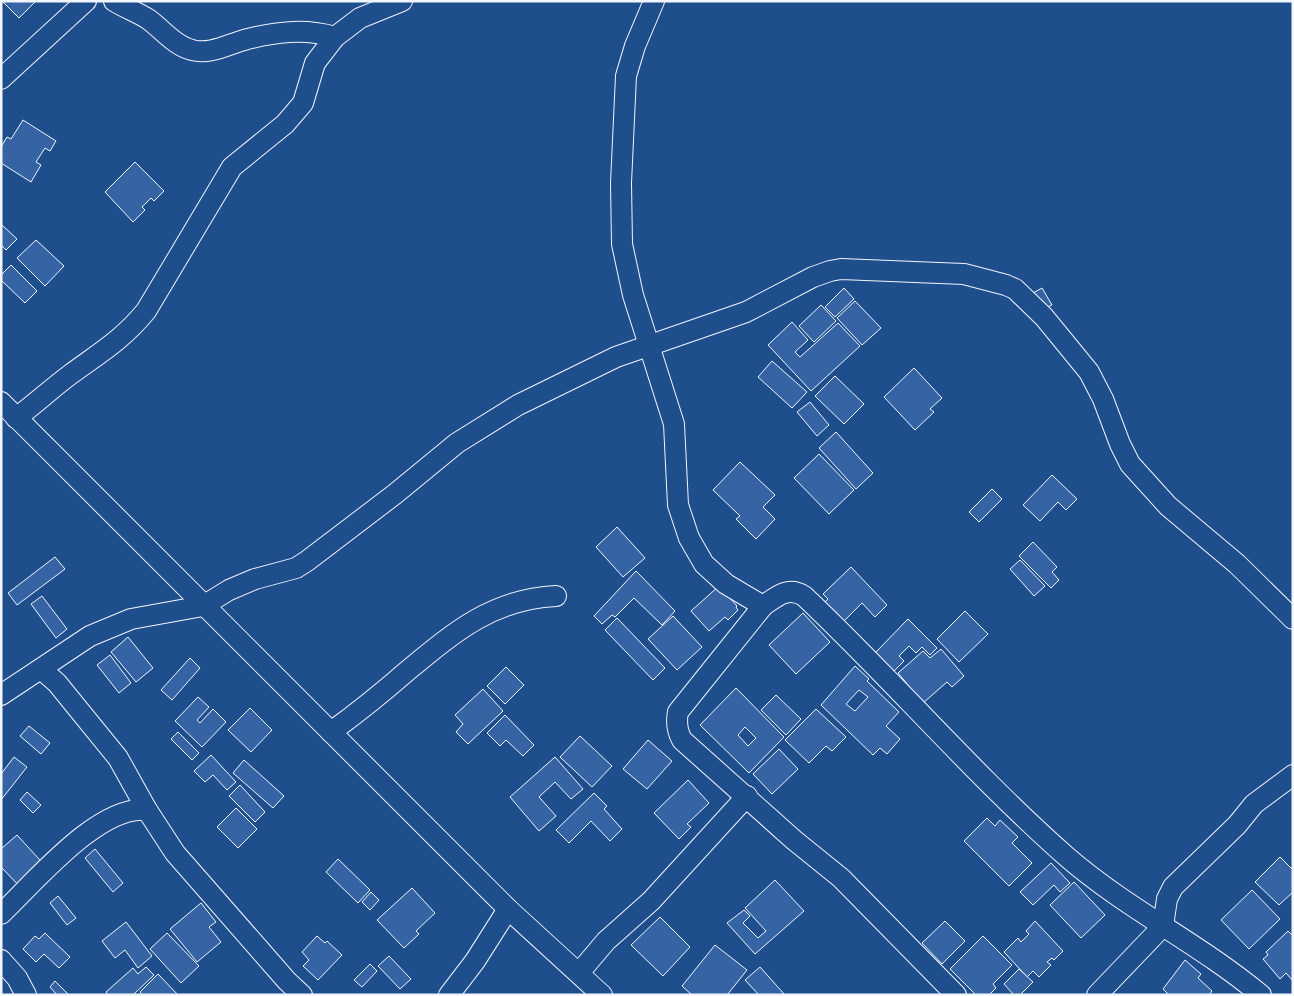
<svg xmlns="http://www.w3.org/2000/svg" width="1294" height="996" font-family="Inter,sans-serif">
	<style>
		.building { fill: #3563a3; stroke: #f2f6ff; fill-rule: evenodd }
		.lines { fill: none; stroke-linecap: round; stroke-linejoin: round }
		.minor-casing { stroke: #f2f6ff; stroke-width: 22 }
		.minor { stroke: #1f4e8c; stroke-width: 20 }
	</style>
	<rect width="100%" height="100%" fill="#1f4e8c"/>
	<g class="building">
		<path d="M2,1H36L19,18Z"/>
		<path d="M23,120L56,141L50,151L45,148L36,162L41,165L31,182L1,163V147L7,137L11,139Z"/>
		<path d="M135,162L164,191L154,201L151,198L142,207L145,210L133,222L105,192Z"/>
		<path d="M1,224L17,239L6,250L1,245Z"/>
		<path d="M36,240L64,266L45,286L17,258Z"/>
		<path d="M11,265L37,291L25,303L1,280V275Z"/>
		<path d="M844,288L854,299L835,317L825,307Z"/>
		<path d="M1042,288L1052,305L1043,309L1033,293Z"/>
		<path d="M855,301L881,328L862,345L837,318Z"/>
		<path d="M821,305L836,321L814,342L799,326Z"/>
		<path d="M792,322L808,340L795,352L800,357L838,323L860,346L811,391L768,345Z"/>
		<path d="M772,361L807,392L792,408L758,377Z"/>
		<path d="M914,368L942,398L930,409L934,412L915,430L884,397Z"/>
		<path d="M835,376L864,404L844,424L815,396Z"/>
		<path d="M810,402L829,425L817,436L797,412Z"/>
		<path d="M836,432L873,473L856,489L819,448Z"/>
		<path d="M819,454L854,490L829,514L794,478Z"/>
		<path d="M740,462L775,495L763,507L775,519L756,539L736,519L740,516L713,490Z"/>
		<path d="M1052,475L1077,499L1066,510L1058,502L1040,521L1023,505Z"/>
		<path d="M992,489L1002,499L979,522L969,512Z"/>
		<path d="M617,527L645,558L623,577L596,547Z"/>
		<path d="M1033,542L1057,567L1052,572L1059,580L1051,588L1019,556Z"/>
		<path d="M55,557L65,569L17,605L8,593Z"/>
		<path d="M1020,560L1045,586L1034,596L1010,569Z"/>
		<path d="M851,567L887,605L875,617L862,603L842,623L823,604L828,599L823,594Z"/>
		<path d="M636,571L675,611L662,625L634,598L615,617L612,615L602,624L594,616Z"/>
		<path d="M719,586L737,606L736,607L738,610L728,620L725,617L709,631L691,611Z"/>
		<path d="M42,596L67,629L56,638L31,604Z"/>
		<path d="M965,611L988,634L959,662L937,639Z"/>
		<path d="M803,613L830,642L796,674L769,645Z"/>
		<path d="M673,616L702,647L677,670L648,639Z"/>
		<path d="M617,618L665,668L653,680L605,630Z"/>
		<path d="M908,619L937,648L930,655L922,647L916,653L909,646L899,656L904,661L894,671L875,653Z"/>
		<path d="M128,637L153,668L136,682L111,652Z"/>
		<path d="M941,649L964,676L952,687L947,682L923,703L898,673L923,651L930,658Z"/>
		<path d="M110,655L131,683L119,693L97,665Z"/>
		<path d="M190,658L200,668L172,700L161,690Z"/>
		<path d="M855,666L869,679L867,681L899,712L886,726L900,739L887,754L880,748L873,755L821,705ZM859,690L868,697L855,711L846,704Z"/>
		<path d="M506,667L524,685L505,704L487,686Z"/>
		<path d="M736,688L784,737L749,773L700,725ZM745,727L756,738L748,746L738,735Z"/>
		<path d="M483,689L503,711L468,744L456,732L463,724L455,715Z"/>
		<path d="M776,695L801,719L786,735L761,710Z"/>
		<path d="M198,697L209,707L197,720L200,723L213,709L226,722L202,747L175,721Z"/>
		<path d="M250,708L272,730L251,752L228,730Z"/>
		<path d="M816,709L846,737L832,751L826,746L809,763L785,740Z"/>
		<path d="M505,715L534,745L523,756L506,740L500,746L487,733Z"/>
		<path d="M29,726L50,743L41,754L20,736Z"/>
		<path d="M178,732L199,753L192,760L171,739Z"/>
		<path d="M580,736L612,766L592,787L560,757Z"/>
		<path d="M648,740L672,761L647,789L623,769Z"/>
		<path d="M779,749L798,769L772,794L753,774Z"/>
		<path d="M211,755L236,782L227,790L213,775L205,782L194,771Z"/>
		<path d="M14,757L27,767L1,800V774Z"/>
		<path d="M555,757L583,789L571,799L555,782L539,797L556,816L539,831L510,797Z"/>
		<path d="M244,760L284,796L273,808L233,773Z"/>
		<path d="M688,780L709,803L687,824L691,827L679,839L654,813Z"/>
		<path d="M240,785L265,812L255,822L229,796Z"/>
		<path d="M27,792L41,805L33,813L20,800Z"/>
		<path d="M594,793L607,806L604,809L622,829L610,841L591,821L569,843L556,830Z"/>
		<path d="M236,808L257,829L238,848L217,827Z"/>
		<path d="M987,818L995,826L1000,820L1018,837L1012,843L1032,863L1009,886L964,841Z"/>
		<path d="M17,835L49,870L25,892L1,867V849Z"/>
		<path d="M95,849L123,883L113,892L85,858Z"/>
		<path d="M1280,857L1293,870V892L1279,905L1255,882Z"/>
		<path d="M338,859L370,890L358,903L326,872Z"/>
		<path d="M1051,863L1070,883L1060,892L1054,885L1033,905L1020,892Z"/>
		<path d="M775,880L804,911L755,954L727,923L744,910L750,916L743,923L758,938L766,931L745,908Z"/>
		<path d="M1074,882L1105,915L1081,938L1050,905Z"/>
		<path d="M412,888L435,913L416,931L419,934L404,948L377,920Z"/>
		<path d="M1252,890L1280,919L1249,949L1221,920Z"/>
		<path d="M371,892L379,900L370,910L362,902Z"/>
		<path d="M58,896L76,918L67,925L50,903Z"/>
		<path d="M201,903L216,922L209,927L221,942L197,962L170,929Z"/>
		<path d="M660,917L690,947L663,976L631,945Z"/>
		<path d="M945,921L965,941L942,964L922,943Z"/>
		<path d="M1035,921L1063,951L1054,960L1052,958L1047,962L1051,965L1039,977L1033,971L1027,977L1004,952L1018,938L1021,942L1029,934L1026,931Z"/>
		<path d="M126,922L152,956L138,968L125,950L115,958L102,941Z"/>
		<path d="M1288,931L1293,936V981L1286,973L1280,979L1263,959L1268,955L1266,952Z"/>
		<path d="M45,933L70,957L59,968L44,954L36,962L23,949L35,936L39,939Z"/>
		<path d="M167,933L199,966L181,983L150,949Z"/>
		<path d="M317,936L325,943L327,941L342,955L318,980L303,966L309,960L302,952Z"/>
		<path d="M983,936L1012,965L993,984L996,988L989,995H976L950,969Z"/>
		<path d="M715,945L747,970L727,995H692L682,986Z"/>
		<path d="M389,956L411,979L400,989L378,966Z"/>
		<path d="M1185,960L1201,974L1198,978L1212,991L1209,995H1169L1163,989Z"/>
		<path d="M370,964L377,971L362,987L354,980Z"/>
		<path d="M146,967L154,975L133,995H108L106,992L133,968L138,974Z"/>
		<path d="M760,967L785,995H759L745,980Z"/>
		<path d="M1019,969L1033,982L1020,995H1014L1004,984Z"/>
		<path d="M158,974L178,995H143L140,992Z"/>
		<path d="M55,981L69,995H57L50,987Z"/>
	</g>
	<g class="lines">
		<g class="minor-casing">
			<g id="minor">
				<path d="M114,1C125,8 137,12 148,19C162,29 175,46 192,50C209,55 227,45 244,40C274,32 304,28 335,37"/>
				<path d="M654,1L635,46L626,76L621,183L622,244L633,295L674,424L678,505L689,538L704,564L726,584L763,606C777,596 788,586 804,596C894,681 974,775 1067,857C1127,909 1200,944 1261,995"/>
				<path d="M1,79L86,1"/>
				<path d="M1,402L508,909L602,995"/>
				<path d="M16,418C35,404 52,388 71,374C101,352 122,340 146,311L232,167L285,124L303,103L315,63L335,37L360,18L402,1"/>
				<path d="M763,606L678,712C676,722 677,731 682,740L794,840L841,878L956,995"/>
				<path d="M41,669L57,683L118,758L147,810L175,853L287,981L302,995"/>
				<path d="M1,695L90,636L131,619L203,606L229,590L255,579L296,568L307,561L395,494L457,443L518,405L616,357L746,312L813,277L830,271L841,269L964,274L1006,285L1015,289L1044,317L1089,372L1103,399L1120,444L1130,464L1168,506L1237,564L1293,619"/>
				<path d="M331,732C357,713 382,693 406,672C453,633 492,599 556,596"/>
				<path d="M1,914C34,883 99,804 147,810"/>
				<path d="M1,960L17,978L26,995"/>
				<path d="M579,973L606,941L651,901L747,796"/>
				<path d="M449,995L475,961L508,909"/>
				<path d="M1097,995L1163,926L1167,899L1173,887L1237,825L1254,804L1293,775"/>
			</g>
		</g>
		<use href="#minor" class="minor"/>
	</g>
	<rect width="1294" height="996" fill="none" stroke="#f2f6ff" stroke-width="5"/>
</svg>
